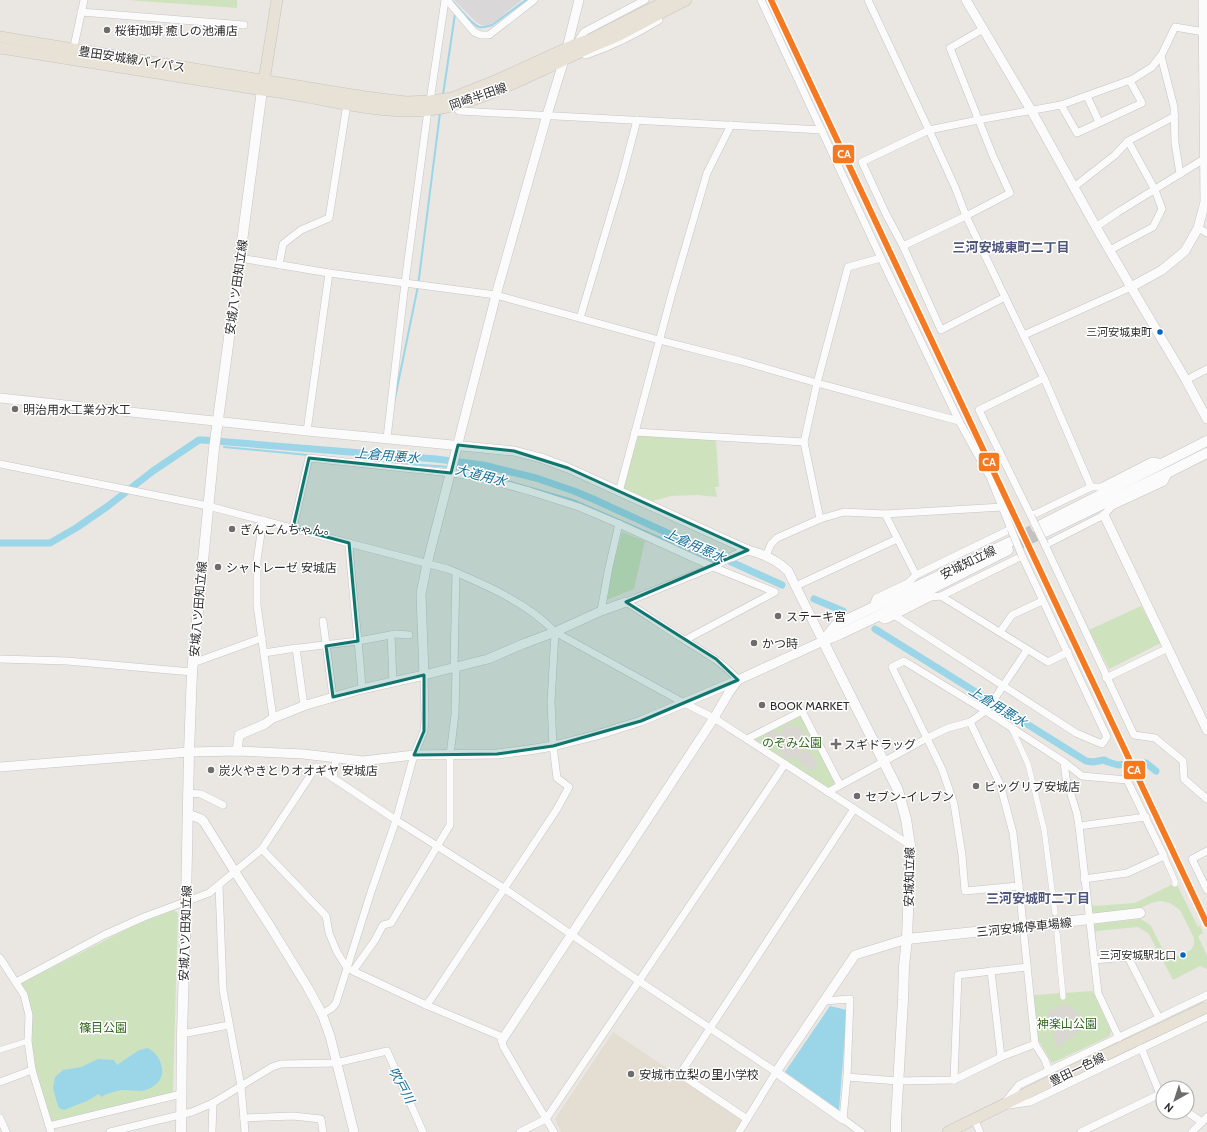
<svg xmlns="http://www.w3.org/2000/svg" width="1207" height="1132" font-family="Cabin,'Noto Sans JP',sans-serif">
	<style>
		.industrial { fill: #dad7d9 }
		.education { fill: #e4ddd1 }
		.green { fill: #cee3bd }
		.plaza { fill: #dad6d2 }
		.water { fill: #9ad6e8 }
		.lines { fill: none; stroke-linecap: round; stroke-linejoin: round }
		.stream { stroke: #9ad6e8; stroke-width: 2 }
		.canal { stroke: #9ad6e8; stroke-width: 7 }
		.secondary-tunnel { stroke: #c4c1be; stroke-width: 10; stroke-dasharray: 10 5; stroke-linecap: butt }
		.pedestrian-casing { stroke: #c6c4c5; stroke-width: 6 }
		.minor-casing { stroke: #c6c4c5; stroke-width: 8 }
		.tertiary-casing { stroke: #c6c4c5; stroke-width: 10 }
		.secondary-casing { stroke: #c6c4c5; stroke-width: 11 }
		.primary-casing { stroke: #c6c4c2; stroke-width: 12 }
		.pedestrian { stroke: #fcfbfb; stroke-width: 5.5 }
		.minor { stroke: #fcfbfb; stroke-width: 7 }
		.tertiary { stroke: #fcfbfb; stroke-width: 9 }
		.secondary { stroke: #fcfbfb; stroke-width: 10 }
		.primary { stroke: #e7e2d5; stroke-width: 11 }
		.minor-bridge-casing { stroke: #c6c4c5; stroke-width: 8; stroke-linecap: butt }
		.primary-bridge-casing { stroke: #c6c4c2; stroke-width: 12; stroke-linecap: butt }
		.minor-bridge { stroke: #fcfbfb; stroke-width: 7 }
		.primary-bridge { stroke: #e7e2d5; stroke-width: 11 }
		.rail-1-casing { stroke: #fff; stroke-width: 9 }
		.rail-1 { stroke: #f47921; stroke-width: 6 }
		.marked { fill: #0f766e; fill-opacity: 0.2; stroke: #0f766e; stroke-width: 3; stroke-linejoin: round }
		.poi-dot { fill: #6e6d6c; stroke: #fff; stroke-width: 1.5 }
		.bus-dot { fill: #0065bd; stroke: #fff; stroke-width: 1.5 }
		.labels { text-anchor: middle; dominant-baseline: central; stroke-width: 3; stroke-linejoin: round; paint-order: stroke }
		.bus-label { font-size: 11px; fill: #2c2c2c; stroke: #fff; text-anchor: end }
		.poi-label { font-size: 12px; fill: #2c2c2c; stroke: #fff; text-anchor: start }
		.street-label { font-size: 12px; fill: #2c2c2c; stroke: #fff }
		.park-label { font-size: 12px; fill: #30671e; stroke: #fff }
		.neighbourhood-label { font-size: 13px; font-weight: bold; fill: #4e577b; stroke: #fff }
		.water-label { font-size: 13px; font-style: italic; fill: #146f98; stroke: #fff }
		.line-badge { stroke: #fff; stroke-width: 1.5 }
		.badge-label { font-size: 11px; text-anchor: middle; font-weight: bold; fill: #fff }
	</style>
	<rect width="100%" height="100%" fill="#eae6e2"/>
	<path class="industrial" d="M454,0H522L493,23L487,25H481L476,22Z"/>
	<path class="education" d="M613,1032L740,1117L741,1121L734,1132H561L555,1119Z"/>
	<g class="green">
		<path d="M127,0H237V8Z"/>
		<path d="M638,435L716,440L719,487H715L717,497L697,495L671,496L653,501L623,489Z"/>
		<path d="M622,532L645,541L634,589L604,601Z"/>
		<path d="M1141,606L1161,643L1109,669L1089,630Z"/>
		<path d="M798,715L803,717L835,782C833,786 830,787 826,787L754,740V738Z"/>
		<path d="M1173,884L1177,885L1198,927L1200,926L1203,933L1198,936L1207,956V969L1200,966L1173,980L1149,934L1138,927L1097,931L1094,935L1093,927L1095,924L1140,919L1146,922L1151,926L1164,952L1168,956L1174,957L1191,950L1194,944V938L1180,910L1170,903L1160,901L1151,903L1137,910L1095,915L1092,913L1091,904L1095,906L1135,903Z"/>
		<path d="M173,910L178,913L173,1091L171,1094L54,1123L50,1121L34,1067L22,986V983L135,925Z"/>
		<path d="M1093,991L1111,1031L1110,1036L1052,1063L1036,1036L1034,995Z"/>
	</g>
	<g class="plaza">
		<path d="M787,725L798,727L803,731L809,738L808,747L806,752L810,750V752L818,763L816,767L810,771L797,760L800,757L791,759L784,757L779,752L778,745L771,746L768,743L766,734L770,730L782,733L784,727Z"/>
		<path d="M1067,1004L1078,1013L1084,1027L1057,1049L1048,1011Z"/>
	</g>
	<g class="water">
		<path d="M830,1006L847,1010L839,1110L785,1072Z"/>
		<path d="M148,1048C156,1053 160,1058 162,1068C164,1081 153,1089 141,1091C135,1091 128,1090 122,1090C115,1091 108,1093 101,1097L99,1094L87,1101L64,1110L59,1108L57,1103L53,1088L55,1077L63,1070L81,1067L98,1059L114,1060L117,1065L139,1050Z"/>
	</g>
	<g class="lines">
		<g class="stream">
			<path d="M453,2C460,9 471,24 479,27C483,28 488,26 492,25L526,0"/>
			<path d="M443,95L455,14"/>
			<path d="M394,403L418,286L440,113"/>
			<path d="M224,447L308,455"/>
			<path d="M366,461L450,467"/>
			<path d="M454,468L490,476L573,500L716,562"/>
		</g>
		<g class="canal">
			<path d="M0,543H50L76,528L108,506L153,471L199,440H203L436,459L483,465L536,478L574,491L593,499L782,585"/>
			<path d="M814,599L843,611"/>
			<path d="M875,629L1086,761L1093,762L1104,760L1108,762L1118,765L1128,764"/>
			<path d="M1137,763H1146L1156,771"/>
		</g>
		<g class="secondary-tunnel">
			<path d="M1010,542L1041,525"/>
			<path d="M1014,547L1045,532"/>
		</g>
		<g class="pedestrian-casing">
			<g id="pedestrian">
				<path d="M1012,729L1028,764L1044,829L1055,913"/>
				<path d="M1164,856L1175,881V884"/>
				<path d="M1057,933L1063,997"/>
				<path d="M0,1050L28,1041"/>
			</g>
		</g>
		<g class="minor-casing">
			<g id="minor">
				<path d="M447,0L474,32L481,35H489L534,0"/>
				<path d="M761,0L881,258L959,421L990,477L1011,529L916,575L908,583L876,598L872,608"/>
				<path d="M868,0L929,130L955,187L966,216L1044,378L1091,487"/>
				<path d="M81,12L244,25"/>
				<path d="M576,44L584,32L645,0"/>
				<path d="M73,51L84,0"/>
				<path d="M584,54L586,55C612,46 635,35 659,20"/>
				<path d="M1161,56L1174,107L1175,143L1180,174"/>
				<path d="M1087,96L1099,122"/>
				<path d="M430,101L445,0"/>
				<path d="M455,105L459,111L822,130"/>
				<path d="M1061,105L1077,133L1142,103L1130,81"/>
				<path d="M1074,187L1115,155L1128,141L1175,116"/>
				<path d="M1096,227L1118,212L1204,159"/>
				<path d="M1198,228L1207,233"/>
				<path d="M903,246L966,216L1010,193L993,156L950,48L983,29"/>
				<path d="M1110,250L1153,227L1162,209L1155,190L1128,141"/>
				<path d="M240,258L329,273L496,295L659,340L741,361L817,383L959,421"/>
				<path d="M279,265L283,244L301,230L329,218L347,104"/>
				<path d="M1005,297L941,330L903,246L886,214L862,162L929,130L978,120L1061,105L1133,79L1152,67L1162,54L1175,27L1204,32"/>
				<path d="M580,318L622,177L637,120"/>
				<path d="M1024,335L1131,287"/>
				<path d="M1044,378L979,410L1031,516L1091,487H1101L1152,461L1164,463"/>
				<path d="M1186,380L1207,369"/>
				<path d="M307,431L329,273"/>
				<path d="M635,432L804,442"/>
				<path d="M387,438L405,283L428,110"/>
				<path d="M0,464L208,506L448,569C484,584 528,603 555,632L684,703L714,718L910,845"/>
				<path d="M1169,472L1164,482L1112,506L1104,515L1045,545L1134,735L1155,738L1183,761L1184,779L1207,799"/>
				<path d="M619,492L672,293L707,173L731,125"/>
				<path d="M885,514L916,575"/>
				<path d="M820,519L804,442L817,383L848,267L881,258"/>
				<path d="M263,520L257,560V605L273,718"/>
				<path d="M293,528L309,458L451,473L478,477L529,491L579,507L619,524L713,567L775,592L685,640"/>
				<path d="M349,543C352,592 359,640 362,689"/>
				<path d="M766,556L771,544L777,538L820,519L844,512L885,514L1002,507"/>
				<path d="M796,586L897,539"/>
				<path d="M941,596L1048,662L1068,652"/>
				<path d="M626,602C645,614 664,627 683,639C703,652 723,662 738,680"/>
				<path d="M626,602L713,567L732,557"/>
				<path d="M601,611L609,567L619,524"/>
				<path d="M878,616L884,620L888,619L931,597L941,596L1022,556L1107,737L1102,744L1076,733L894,615"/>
				<path d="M323,621L333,697"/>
				<path d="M1000,632L1012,615L1042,601"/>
				<path d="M391,635L393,682"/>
				<path d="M296,650L299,648L358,641L396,634L409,635"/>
				<path d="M264,653L296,648L304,706"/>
				<path d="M0,659L67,661L192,672"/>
				<path d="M193,663L262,638"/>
				<path d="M454,668L456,573"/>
				<path d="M456,668L455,714L450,755V825L391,923L383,925L375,940L353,971L426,1005L500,1036L502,1040L503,1046L525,1084L554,1132"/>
				<path d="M1106,678L1168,648"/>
				<path d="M970,722L1000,784L1013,833L1019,886L1035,1044L1045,1060L1049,1071"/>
				<path d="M747,739L802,711L840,785"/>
				<path d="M336,758L333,778L396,820L505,889L639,981L776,1072L739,1132"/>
				<path d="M1064,762L1066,778L1077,814L1079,826L1098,993L1119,1038"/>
				<path d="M828,792L927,738L948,728L970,722L987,710L1027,650"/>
				<path d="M188,793L201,794L223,805"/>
				<path d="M1079,826L1146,817"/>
				<path d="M262,849L326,916L329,933L337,952L347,968L349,969"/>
				<path d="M1207,851L1192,859L1207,890"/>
				<path d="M219,886L223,990L241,1086L245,1132"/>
				<path d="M1019,886L965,891L962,855L954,804L942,769L892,667L904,661L986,711L1064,762L1082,776L1127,780L1164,856L1127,873L1084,879"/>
				<path d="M0,958L24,995L29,1015L28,1041L32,1070L51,1132"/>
				<path d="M991,971L1001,1057"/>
				<path d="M16,982L104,935L144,917L209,893L262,849L316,767L333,778"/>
				<path d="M824,1001L850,999L847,1077L843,1119L861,1132"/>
				<path d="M426,1005L431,999L557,809L569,787L557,778L553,746L551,702L555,632"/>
				<path d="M322,1014L332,1008L336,1003L371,892L396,820L414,755L424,731L425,719L424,675"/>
				<path d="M1159,1018L1207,995"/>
				<path d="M182,1034L229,1025"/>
				<path d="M1140,1045L1160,1094L1163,1095"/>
				<path d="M847,1077L898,1081L954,1080L1001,1057L1035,1044"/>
				<path d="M954,1080L958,975L1027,967"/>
				<path d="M0,1082L32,1070"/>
				<path d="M1006,1101L1019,1085L1159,1018L1128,957L1094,960"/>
				<path d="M1009,1105L1030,1102L1207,1017"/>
				<path d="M1187,1112L1202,1122"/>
				<path d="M0,1118L6,1132"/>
				<path d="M244,1118L293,1116L321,1119L323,1132"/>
				<path d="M747,1119L680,1074L854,809"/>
				<path d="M974,1119L980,1132"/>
				<path d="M49,1126L181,1094"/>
				<path d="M110,1132L192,1112L213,1103L272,1067L281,1064L336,1063L387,1051L423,1132"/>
				<path d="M212,1132L213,1103"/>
				<path d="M520,1132L546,1119L785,764"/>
				<path d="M1081,1132L1160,1094"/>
				<path d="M1192,1132L1207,1117"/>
			</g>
		</g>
		<g class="tertiary-casing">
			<g id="tertiary">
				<path d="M966,0L1031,110L1096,227L1131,287L1186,380L1207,419"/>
				<path d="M1131,287L1162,270L1185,251L1198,228L1205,202L1203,0"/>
				<path d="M0,398L307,431L514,451L541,458L568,468L748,550C763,554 777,560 788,571L823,641L738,680L641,721L597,735L553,746L529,750L497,754L414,755L363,761L303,754L237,751L189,752L0,767"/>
				<path d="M1104,515L1207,730"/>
				<path d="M732,557L748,550"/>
				<path d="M424,675L421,594L427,564L496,295L547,115L564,60L579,0"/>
				<path d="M237,751L239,735L265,724L273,718L306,705L362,689L424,675L488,659L523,644L555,632L601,611L626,602"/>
				<path d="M188,814L201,819L204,822L235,872L270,926L308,988L322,1014L330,1036L354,1132"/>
				<path d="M502,1040L714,718L728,694L738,680"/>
				<path d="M843,1119L776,1072L855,955L907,939"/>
			</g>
		</g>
		<g class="secondary-casing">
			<g id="secondary">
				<path d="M1041,525L1207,441"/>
				<path d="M1045,532L1169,472L1207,453"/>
				<path d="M825,640L840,634L878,616L1008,550"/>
				<path d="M823,641L898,790L906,819L910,845L908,912L907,939L904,966L903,1000L896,1120V1132"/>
				<path d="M823,641L836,625L1010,542"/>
				<path d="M907,939L1022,927L1140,913"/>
				<path d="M181,1132L182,1034L186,902L189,752L192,672L214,449L241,249L262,90"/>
			</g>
		</g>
		<g class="primary-casing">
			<g id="primary">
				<path d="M0,37L365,97L406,102L430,101L452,98L497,80L576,44L592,39L668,0"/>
				<path d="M0,48L262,90C313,95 363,112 415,111C462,110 505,87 547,68C558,63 569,57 580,52C593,46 606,41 619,35C641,24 663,11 686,0"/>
				<path d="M263,87L277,0"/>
				<path d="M948,1132L1084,1065"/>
			</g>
		</g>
		<use href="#pedestrian" class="pedestrian"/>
		<use href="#minor" class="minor"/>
		<use href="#tertiary" class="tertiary"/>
		<use href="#secondary" class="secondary"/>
		<use href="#primary" class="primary"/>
		<g class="minor-bridge-casing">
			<g id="minor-bridge">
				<path d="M1031,516L1045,545"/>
				<path d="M1011,529L1022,556"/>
			</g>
		</g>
		<g class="primary-bridge-casing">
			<path id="primary-bridge" d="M1084,1065L1207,1007"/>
		</g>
		<use href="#minor-bridge" class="minor-bridge"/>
		<use href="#primary-bridge" class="primary-bridge"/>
		<g class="rail-1-casing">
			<path id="rail-1" d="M771,0L1207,924"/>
		</g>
		<use href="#rail-1" class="rail-1"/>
	</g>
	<path class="marked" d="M458,445L514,451L568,468L748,550L626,602L716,659L738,680L641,721L553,746L497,754L414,755L424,731V675L333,697L326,646L358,641L349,543L293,528L309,458L451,473Z"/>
	<g class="poi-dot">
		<circle cx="107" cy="30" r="4"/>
		<circle cx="15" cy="409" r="4"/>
		<circle cx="232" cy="529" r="4"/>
		<circle cx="218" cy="567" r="4"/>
		<circle cx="778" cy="616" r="4"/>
		<circle cx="754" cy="643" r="4"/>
		<circle cx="762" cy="705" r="4"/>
		<path d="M834 738h4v4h4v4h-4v4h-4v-4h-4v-4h4z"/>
		<circle cx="211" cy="770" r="4"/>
		<circle cx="976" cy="786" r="4"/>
		<circle cx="857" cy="796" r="4"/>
		<circle cx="631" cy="1074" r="4"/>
	</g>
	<g class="bus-dot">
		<circle cx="1160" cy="332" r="3.5"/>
		<circle cx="1183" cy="955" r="3.5"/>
	</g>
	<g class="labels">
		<g class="bus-label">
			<text x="1152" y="332">三河安城東町</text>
			<text x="1176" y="955">三河安城駅北口</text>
		</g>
		<g class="poi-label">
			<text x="115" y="30">桜街珈琲 癒しの池浦店</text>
			<text x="23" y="409">明治用水工業分水工</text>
			<text x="240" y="529">ぎんごんちゃん。</text>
			<text x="226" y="567">シャトレーゼ 安城店</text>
			<text x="786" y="616">ステーキ宮</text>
			<text x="762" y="643">かつ時</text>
			<text x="770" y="705">BOOK MARKET</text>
			<text x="844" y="744">スギドラッグ</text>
			<text x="219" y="770">炭火やきとりオオギヤ 安城店</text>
			<text x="984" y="786">ビッグリブ安城店</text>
			<text x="865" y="796">セブン-イレブン</text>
			<text x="639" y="1074">安城市立梨の里小学校</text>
		</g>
		<g class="street-label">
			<text transform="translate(132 59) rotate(9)">豊田安城線バイパス</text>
			<text transform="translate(478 96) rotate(-19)">岡崎半田線</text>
			<text transform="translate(236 287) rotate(-82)">安城八ツ田知立線</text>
			<text transform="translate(968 562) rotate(-26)">安城知立線</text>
			<text transform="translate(198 609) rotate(-85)">安城八ツ田知立線</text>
			<text transform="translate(909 877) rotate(-89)">安城知立線</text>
			<text transform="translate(1024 927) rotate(-6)">三河安城停車場線</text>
			<text transform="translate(185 933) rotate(-88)">安城八ツ田知立線</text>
			<text transform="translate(1077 1069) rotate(-26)">豊田一色線</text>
		</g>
		<g class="park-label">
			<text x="792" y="742">のぞみ公園</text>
			<text x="1067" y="1023">神楽山公園</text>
			<text x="103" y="1027">篠目公園</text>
		</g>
		<g class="neighbourhood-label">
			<text x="1011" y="247">三河安城東町二丁目</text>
			<text x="1038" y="898">三河安城町二丁目</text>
		</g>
		<g class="water-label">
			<text transform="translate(387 455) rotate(5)">上倉用悪水</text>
			<text transform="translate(481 475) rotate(14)">大道用水</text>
			<text transform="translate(695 545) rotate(24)">上倉用悪水</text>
			<text transform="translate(998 706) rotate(32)">上倉用悪水</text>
			<text transform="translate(402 1085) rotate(61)">吹戸川</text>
		</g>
	</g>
	<g class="line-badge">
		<rect x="832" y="144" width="23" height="20" rx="4" fill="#f47921"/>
		<rect x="978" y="452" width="22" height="20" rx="4" fill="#f47921"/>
		<rect x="1123" y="760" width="23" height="20" rx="4" fill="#f47921"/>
	</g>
	<g class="badge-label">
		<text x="844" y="158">CA</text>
		<text x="989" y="466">CA</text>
		<text x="1134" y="774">CA</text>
	</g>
	<g transform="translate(1175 1100) rotate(219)"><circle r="19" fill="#ffffff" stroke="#ababab"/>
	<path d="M0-3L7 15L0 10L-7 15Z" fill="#6e6d6c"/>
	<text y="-6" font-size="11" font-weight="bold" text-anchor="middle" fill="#2c2c2c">N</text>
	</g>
</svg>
